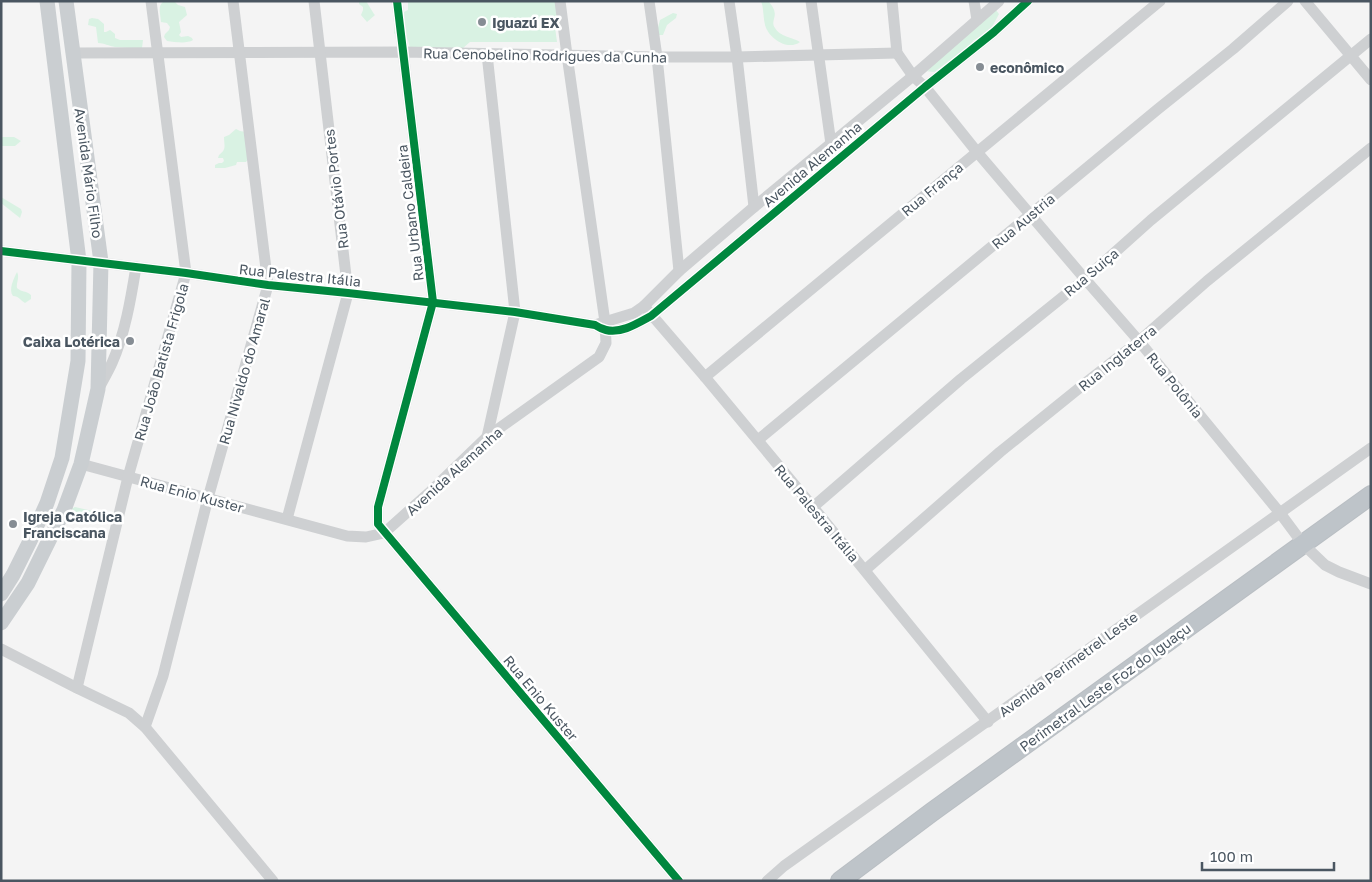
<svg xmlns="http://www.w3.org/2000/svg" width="1372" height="882" font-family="'Golos Text',sans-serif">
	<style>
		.green { fill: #d9f2e3 }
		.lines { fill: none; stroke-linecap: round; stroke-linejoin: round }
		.highway-casing { stroke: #b9bec3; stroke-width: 20 }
		.minor { stroke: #ced0d2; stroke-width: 11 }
		.major { stroke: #caced1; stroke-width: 15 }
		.highway { stroke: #bec4c9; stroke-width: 18 }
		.cycleway-casing { stroke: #fff; stroke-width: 11 }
		.cycleway { stroke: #00873e; stroke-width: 8 }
		.poi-dot { fill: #868d94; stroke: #fff; stroke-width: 2 }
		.labels { text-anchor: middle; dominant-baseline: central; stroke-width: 5; stroke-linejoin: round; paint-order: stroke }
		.poi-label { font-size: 14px; font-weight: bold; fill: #4a5661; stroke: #fff; text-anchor: start }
		.street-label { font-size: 14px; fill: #4a5661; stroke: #fff }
	</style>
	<rect width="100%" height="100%" fill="#f4f4f4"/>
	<g class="green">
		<path d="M166,1H174L178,5L185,7L187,15L179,22L181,32L179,35L181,37L188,36L192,38L193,40C187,44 175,42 167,41L164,37L165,34L169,30L170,27L167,23L161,22C161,15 156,3 166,1Z"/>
		<path d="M359,1H366L374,14L375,15L367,22L361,15L363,10V7L359,4Z"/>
		<path d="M408,1H558L559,21L555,27L557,42H470L463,48H410L408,40L405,37L399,39L394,33C396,19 395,16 408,10Z"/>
		<path d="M761,1H768C782,16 769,19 775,28C780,37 792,37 800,42C788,51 769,39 765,25C763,17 764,9 761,1Z"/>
		<path d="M995,9L999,14L992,27L984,35L974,40L965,50L934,72L925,71H928L934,62Z"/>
		<path d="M673,13L677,14L676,18L667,25L663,35H658L657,31L660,20Z"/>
		<path d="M92,18L98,19L104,24V32H106L110,30L115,34V38L120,40H143L142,48C133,48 124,48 115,47C109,46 104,43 98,43L96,27L88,25L89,19Z"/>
		<path d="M236,129L240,131L246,132L248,159L246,162H237L236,165L225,168H215V165L219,163H222L224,161L223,158H218L219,155C227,149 224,146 224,137L229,135Z"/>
		<path d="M3,137H14L21,141L15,146H1V138Z"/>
		<path d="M1,197L21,209L22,212L20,218L1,203Z"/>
		<path d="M17,272C20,277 16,283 17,288C21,292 27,291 31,295V299L25,303C20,300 19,296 13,296C8,290 14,278 17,272Z"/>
		<path d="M75,507L97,512L100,514C101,521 98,523 91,523L87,517L84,518L81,521L77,522C73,518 71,515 71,509Z"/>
	</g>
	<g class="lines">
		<g class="highway-casing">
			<path id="highway" d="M840,881L932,812L1371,495"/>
		</g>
		<g class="minor">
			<path d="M397,1L433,302L378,507V524L679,881"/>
			<path d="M649,1L657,57L679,271"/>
			<path d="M729,1L737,57L754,207"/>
			<path d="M811,1L831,144"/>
			<path d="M892,1L897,53L913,76L925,87L977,152L1085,279L1139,341L1280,513L1303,544L1325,565L1339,572L1371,584"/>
			<path d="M974,1L977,20"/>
			<path d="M1305,1L1371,80"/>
			<path d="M73,53L403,52L657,57H737L897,53"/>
			<path d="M487,54L515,312L487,437"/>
			<path d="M1,251L186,273L268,285L348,293L515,312L595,325C598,327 602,329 606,330C621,334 638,323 651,316L925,87L994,32L1028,1"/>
			<path d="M644,306L705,377L813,507L988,722"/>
			<path d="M598,324L634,313L644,306L679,271L754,207L913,76L999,1"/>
			<path d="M705,377L1160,1"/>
			<path d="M99,388C103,380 108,372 112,363C125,334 131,298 136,267"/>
			<path d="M758,440L1158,109L1233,49L1288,1"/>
			<path d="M81,464L347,536L366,537L384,533"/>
			<path d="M813,507L961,379L1085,279L1151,220L1371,39"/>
			<path d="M287,519L348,293L314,1"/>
			<path d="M384,533L431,491L487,437L599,357L606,343L605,322L567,55L560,1"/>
			<path d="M865,570L1000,452L1088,381L1139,341L1207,281L1371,148"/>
			<path d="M1,649L77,688L129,713L145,727L273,881"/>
			<path d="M77,688L128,477L186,273L151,1"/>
			<path d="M145,727L163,676L208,498L268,285L233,1"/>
			<path d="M767,881L784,866L1371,448"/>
		</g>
		<g class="major">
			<path d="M1,594L13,575L30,541L47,503L62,458L78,361L79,261L47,1"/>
			<path d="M1,623L28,583L64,510L81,464L98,389L101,262L66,1"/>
		</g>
		<use href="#highway" class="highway"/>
		<g class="cycleway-casing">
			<g id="cycleway">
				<path d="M397,1L433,302L378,507V524L679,881"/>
				<path d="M1,251L186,273L268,285L348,293L515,312L595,325C598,327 602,329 606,330C621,334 638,323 651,316L925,87L994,32L1028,1"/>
			</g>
		</g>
		<use href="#cycleway" class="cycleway"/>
	</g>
	<g class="poi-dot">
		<circle cx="482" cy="22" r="5"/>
		<circle cx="980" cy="67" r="5"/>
		<circle cx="130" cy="341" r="5"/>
		<circle cx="13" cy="524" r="5"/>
	</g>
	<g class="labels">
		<g class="poi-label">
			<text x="492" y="22">Iguazú EX</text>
			<text x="990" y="67">econômico</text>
			<text x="120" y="341" text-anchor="end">Caixa Lotérica</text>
			<text x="23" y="516">Igreja Católica<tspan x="23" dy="16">Franciscana</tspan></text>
		</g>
		<g class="street-label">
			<text transform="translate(545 55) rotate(1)">Rua Cenobelino Rodrigues da Cunha</text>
			<text transform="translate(812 164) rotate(-40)">Avenida Alemanha</text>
			<text transform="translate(89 173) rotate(82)">Avenida Mário Filho</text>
			<text transform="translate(336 189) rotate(-97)">Rua Otávio Portes</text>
			<text transform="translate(932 189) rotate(-40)">Rua França</text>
			<text transform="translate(410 213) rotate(-97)">Rua Urbano Caldeira</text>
			<text transform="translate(1023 221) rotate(-40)">Rua Austria</text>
			<text transform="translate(1091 272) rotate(-40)">Rua Suiça</text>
			<text transform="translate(300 275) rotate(6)">Rua Palestra Itália</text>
			<text transform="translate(1117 358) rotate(-39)">Rua Inglaterra</text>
			<text transform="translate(161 362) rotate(-74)">Rua João Batista Frigola</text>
			<text transform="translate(244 371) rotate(-74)">Rua Nivaldo do Amaral</text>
			<text transform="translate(1175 385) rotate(51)">Rua Polônia</text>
			<text transform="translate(454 471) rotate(-42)">Avenida Alemanha</text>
			<text transform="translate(192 494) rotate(15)">Rua Enio Kuster</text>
			<text transform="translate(817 513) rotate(50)">Rua Palestra Itália</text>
			<text transform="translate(1068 664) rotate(-36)">Avenida Perimetrel Leste</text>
			<text transform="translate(1105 687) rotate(-36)">Perimetral Leste Foz do Iguaçu</text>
			<text transform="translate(541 698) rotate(50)">Rua Enio Kuster</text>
		</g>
	</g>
	<rect width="1372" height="882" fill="none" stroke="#4a5661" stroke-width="5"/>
	<path d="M1202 862v8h132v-8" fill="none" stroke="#4a5661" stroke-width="2.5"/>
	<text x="1210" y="862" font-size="15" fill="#4a5661" stroke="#ffffff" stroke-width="4" paint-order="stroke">100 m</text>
</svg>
